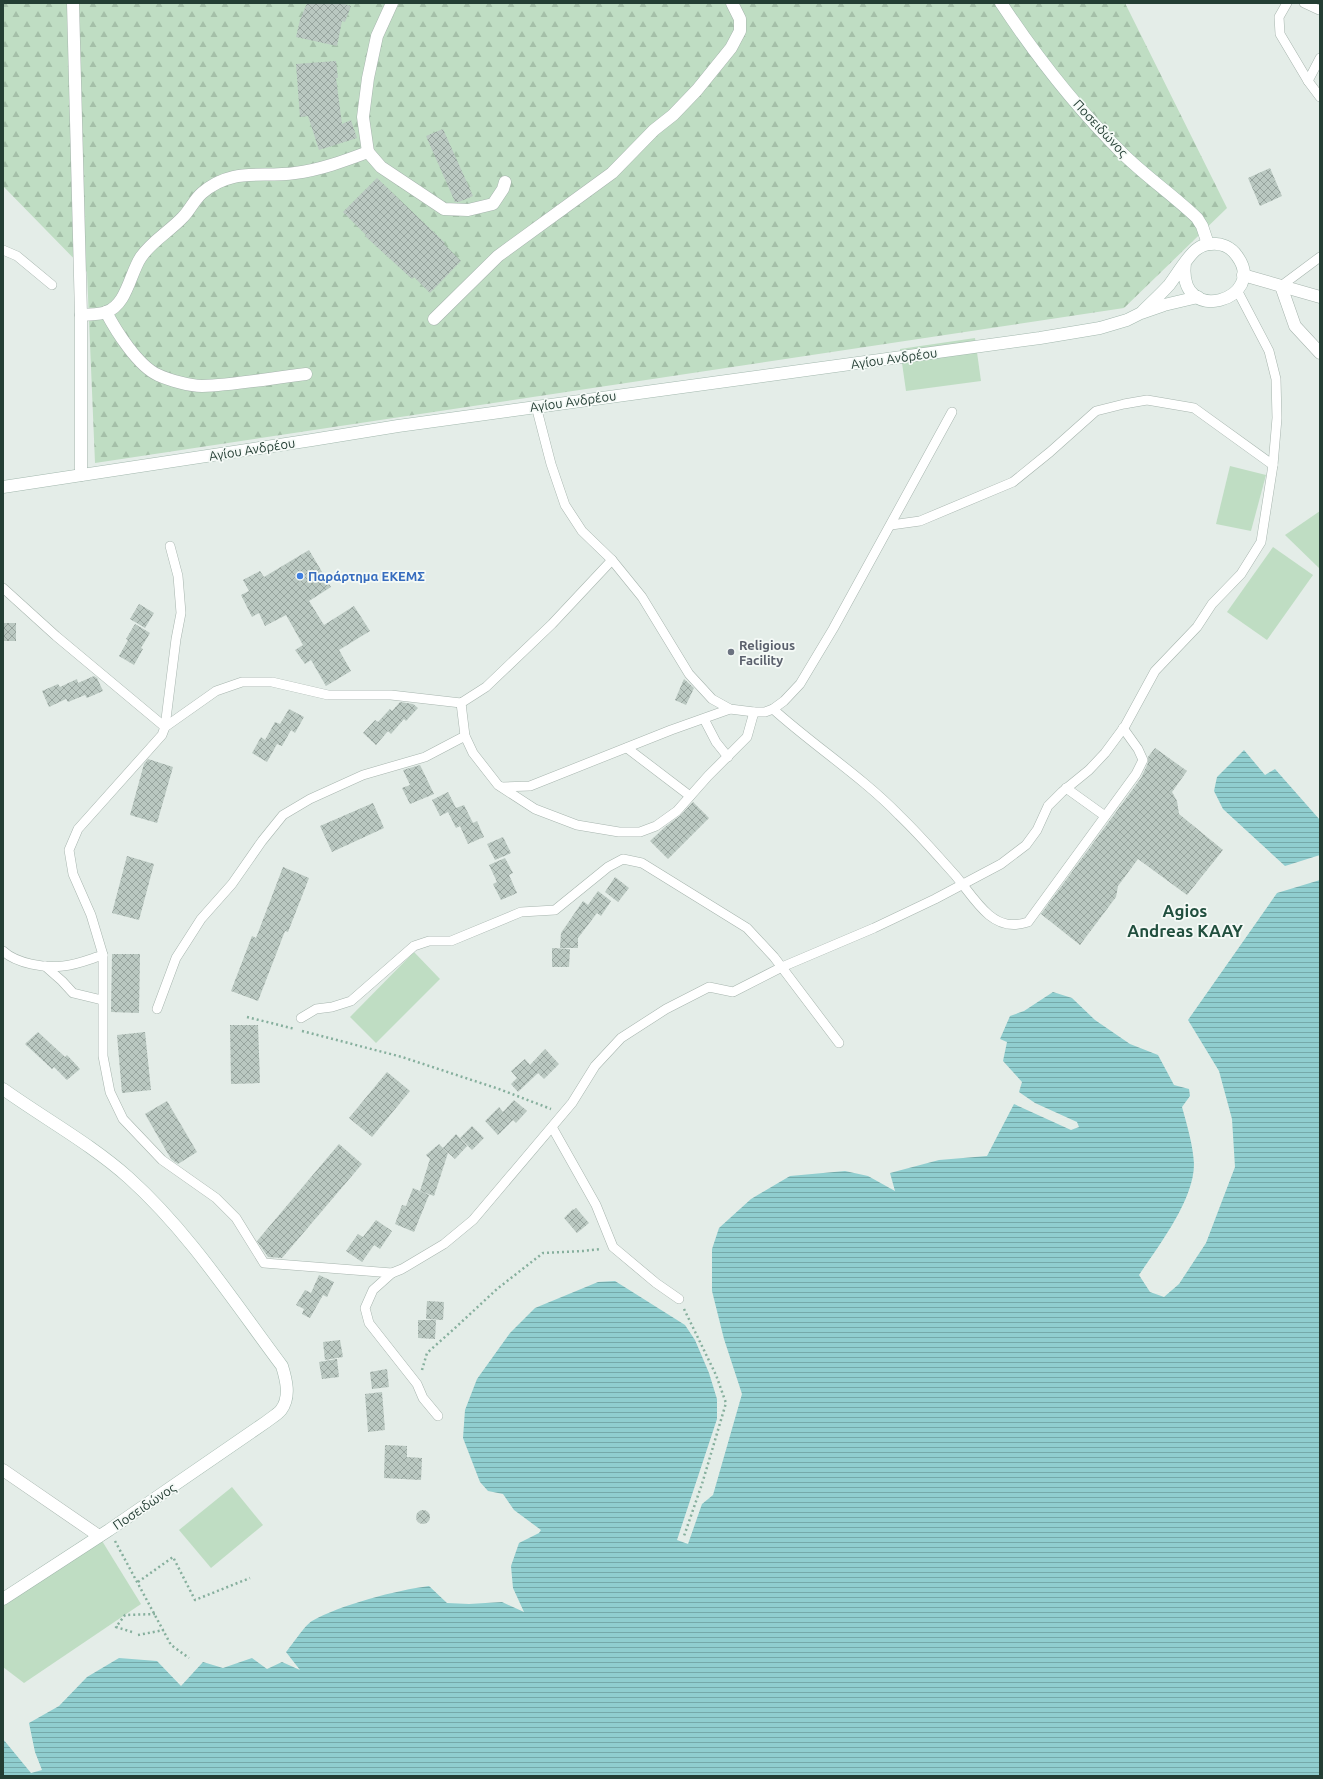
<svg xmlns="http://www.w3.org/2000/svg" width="1323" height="1779" font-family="Ubuntu,sans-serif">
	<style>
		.green { fill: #bfddc3 }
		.forest { fill: url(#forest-firs) }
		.water { fill: url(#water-rules) }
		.building { fill: url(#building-cross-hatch) }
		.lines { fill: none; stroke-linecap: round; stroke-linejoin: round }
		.lane-casing { stroke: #a7b5ae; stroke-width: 10 }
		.street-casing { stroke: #a7b5ae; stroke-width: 13 }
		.secondary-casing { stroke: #a3b8ae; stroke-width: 13 }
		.path { stroke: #86af9d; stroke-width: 2.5; stroke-dasharray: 2 3; stroke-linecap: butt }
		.lane { stroke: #fff; stroke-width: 9 }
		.street { stroke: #fff; stroke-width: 12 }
		.secondary { stroke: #fff; stroke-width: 12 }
		.shop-dot { fill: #3f7fe0; stroke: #f5faf7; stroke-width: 1.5 }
		.worship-dot { fill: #6b7280; stroke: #f5faf7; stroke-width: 1.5 }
		.labels { text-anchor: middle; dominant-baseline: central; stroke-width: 3.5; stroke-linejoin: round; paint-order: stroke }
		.street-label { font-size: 13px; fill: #243e34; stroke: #f5faf7 }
		.shop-label { font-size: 13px; font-weight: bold; fill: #366cbe; stroke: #f5faf7; text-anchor: start }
		.worship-label { font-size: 13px; font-weight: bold; fill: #5b616d; stroke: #f5faf7; text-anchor: start }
		.district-label { font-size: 17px; font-weight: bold; fill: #214f3e; stroke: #f5faf7 }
	</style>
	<defs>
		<pattern id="forest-firs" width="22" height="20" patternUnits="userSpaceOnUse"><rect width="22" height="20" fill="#bfddc3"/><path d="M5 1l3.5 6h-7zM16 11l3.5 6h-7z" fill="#a4bfa8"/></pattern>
		<pattern id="water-rules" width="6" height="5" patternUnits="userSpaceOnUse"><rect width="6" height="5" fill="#90cecf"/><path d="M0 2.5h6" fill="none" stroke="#75a9a9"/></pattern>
		<pattern id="building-cross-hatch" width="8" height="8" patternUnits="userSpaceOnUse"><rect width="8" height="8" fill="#bac8c1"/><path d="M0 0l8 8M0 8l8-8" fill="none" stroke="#97a49e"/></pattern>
	</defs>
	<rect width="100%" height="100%" fill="#e4ede8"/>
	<g class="green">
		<path d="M975,338L981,381L906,391L900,349Z"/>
		<path d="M1230,466L1266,475L1251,531L1216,524Z"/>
		<path d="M1320,511V569L1285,535Z"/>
		<path d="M1273,547L1313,575L1267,640L1227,612Z"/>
		<path d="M414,952L440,979L376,1043L350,1017Z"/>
		<path d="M232,1487L263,1525L211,1568L179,1530Z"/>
		<path d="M99,1536L141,1604L24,1683L3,1667V1599Z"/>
	</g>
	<path class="forest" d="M3,3H1125L1227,208L1124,308L95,463L87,272L3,186Z"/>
	<g class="water">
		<path d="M1244,750L1265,775L1275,769L1320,820V855L1285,866L1223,809L1214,791L1217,777Z"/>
		<path d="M1320,880V1776H3V1739L31,1773L42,1770L35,1752L29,1723L59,1706L87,1677L119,1658L157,1661L181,1686L203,1662L223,1668L252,1658L267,1669L282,1662L300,1670L286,1652C293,1644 304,1626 312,1621C340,1605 397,1590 429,1586L447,1603L469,1604L502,1602L524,1612L513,1588L511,1566L519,1543L539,1533L541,1530L514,1510L503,1494L488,1491L480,1482L463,1438L465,1410L477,1379L510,1333L535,1308L598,1282L615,1281L685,1325L695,1340L709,1373L717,1399V1419L677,1540L688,1544L702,1504L713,1495L742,1394L724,1339L712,1291V1249L719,1228L751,1199L790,1176L845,1171L868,1176L895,1191L890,1173L939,1160L987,1156L1014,1104L1071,1130L1079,1127L1077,1122L1035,1103L1019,1092L1022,1082L1003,1061L1007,1042L1000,1039L1010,1016L1024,1011L1053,992L1072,998L1095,1020L1130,1044L1158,1055L1174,1085L1189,1089L1190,1096L1182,1107C1187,1125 1193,1145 1194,1164C1194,1200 1159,1245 1139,1275L1150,1292L1164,1297L1179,1284L1206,1243L1235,1167L1232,1119L1219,1071L1188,1020L1277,893Z"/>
	</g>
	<g class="building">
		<path d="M307,3H342L351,6L345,22L342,21L337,46L296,37L300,20Z"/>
		<path d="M336,61L338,78H336L342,124L351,120L357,138L319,150L308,116L300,117L296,64Z"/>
		<path d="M443,129L473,196L459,202H455L426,136Z"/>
		<path d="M1270,168L1282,196L1260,206L1248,178Z"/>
		<path d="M377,178L445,243L444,244L461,261L430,293L414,277L412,279L365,236L366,235L343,212Z"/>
		<path d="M309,550L331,587L309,601L324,625L354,606L370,631L339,650L351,671L326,686L311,660L305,664L295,650L303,645L286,615L265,626L259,613L252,617L241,595L249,591L243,580L260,571L264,577Z"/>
		<path d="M139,604L154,613L145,628L130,619Z"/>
		<rect x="3" y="623" width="13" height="18"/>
		<path d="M135,624L150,633L141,648L143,649L134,665L119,656L128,640L126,639Z"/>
		<path d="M94,676L97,678L103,691L87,698L85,695L68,702L66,699L49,707L42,691L58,684L60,687L77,679L78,683Z"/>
		<path d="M684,679L694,688L686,705L675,700Z"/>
		<path d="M400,702L413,704L418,708L406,721L404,719L391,734L388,731L376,745L363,733L375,720L378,722L390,709L392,711Z"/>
		<path d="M289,709L304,717L295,733L291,730L282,746L277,744L267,762L252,753L261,737L265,740L275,722L280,724Z"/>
		<path d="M1155,748L1187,771L1172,792L1177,801L1179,814L1223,850L1187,895L1138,859L1118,886L1116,897L1080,945L1041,914L1141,778L1148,763V757Z"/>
		<path d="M148,759L173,767L157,823L130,815L144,764Z"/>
		<path d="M420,765L434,794L410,804L402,788L410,785L403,770Z"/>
		<path d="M448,792L456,808L464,805L473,823L477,821L484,837L468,844L460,826L456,828L448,812L440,816L432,800Z"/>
		<path d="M693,802L709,818L668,859L650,841L665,827L681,815Z"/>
		<path d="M373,803L384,828L332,852L320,826Z"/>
		<path d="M503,837L511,853L495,860L487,844Z"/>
		<path d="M127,856L154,864L139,920L112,913Z"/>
		<path d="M505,858L513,873L509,875L517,893L501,900L493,884L497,882L489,865Z"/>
		<path d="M283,867L309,878L288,932L285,931L258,1001L231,991L252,936L256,938Z"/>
		<path d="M615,877L629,888L618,902L605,892Z"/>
		<path d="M598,891L611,901L601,916L597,913L578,938V948H560L561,933L583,901L588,905Z"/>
		<path d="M552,948L570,949L569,967H552Z"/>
		<path d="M112,954H140L139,1013L111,1012Z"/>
		<path d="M230,1025H258L260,1083L231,1084Z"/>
		<path d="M38,1032L65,1057L67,1055L80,1069L67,1080L54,1067L52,1069L25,1044Z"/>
		<path d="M145,1032L151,1090L122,1093L117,1035Z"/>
		<path d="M545,1049L559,1064L544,1079L538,1073L518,1092L511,1084L517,1078L511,1071L525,1059L530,1065Z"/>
		<path d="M387,1072L410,1091L372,1137L349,1118Z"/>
		<path d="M514,1100L527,1111L516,1123L513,1120L498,1135L485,1121L499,1107L503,1112Z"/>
		<path d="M167,1101L197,1152L178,1164L171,1159L145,1114Z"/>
		<path d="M472,1126L484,1138L472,1150L460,1138Z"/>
		<path d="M456,1134L467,1146L455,1159L443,1148Z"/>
		<path d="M339,1144L362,1164L282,1258L268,1257L257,1241Z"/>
		<path d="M439,1144L448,1153L434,1196L420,1191L430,1159L426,1155Z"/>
		<path d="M413,1188L429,1195L414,1232L395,1224L402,1205L406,1206Z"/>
		<path d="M576,1208L589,1223L577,1233L564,1218L573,1209L574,1210Z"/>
		<path d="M376,1220L392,1231L380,1249L374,1245L362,1262L346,1251L358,1234L363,1237Z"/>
		<path d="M319,1275L334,1282L327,1297L323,1295L310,1318L302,1314L304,1309L296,1305L305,1290L311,1293Z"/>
		<path d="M427,1301L444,1302L443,1320L426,1319Z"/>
		<path d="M418,1320H436L435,1339L418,1338Z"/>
		<path d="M340,1340L343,1357L325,1360L323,1342Z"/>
		<path d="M337,1359L339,1377L322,1379L319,1362Z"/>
		<path d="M387,1369L389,1387L372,1389L370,1372Z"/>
		<path d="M382,1392L385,1430L368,1432L365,1394Z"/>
		<path d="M385,1445L407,1446V1457L422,1458L421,1480L384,1478Z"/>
		<circle cx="423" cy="1517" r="7"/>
	</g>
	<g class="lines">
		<g class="lane-casing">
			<g id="lane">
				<path d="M1287,3L1279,17L1280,34L1308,81L1320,97"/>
				<path d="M1304,3L1319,10"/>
				<path d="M1308,81L1320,58"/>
				<path d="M3,250L17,256L52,285"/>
				<path d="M1281,286L1320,257"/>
				<path d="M536,406L551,464L565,505L582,531L612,560L642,597L689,674L712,699L730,709L754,712H765L773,709L784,701L800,684L833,629L952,412"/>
				<path d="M891,525L920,521L1013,482L1050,452L1096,411L1124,404L1147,400L1194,408L1273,465"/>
				<path d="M170,546L178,576L181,613L176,639L165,727L162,735L78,829L69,850L73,874L91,915L103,955V1056L110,1092L123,1119L162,1160L216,1198L236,1218L264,1263L392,1273"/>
				<path d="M3,588L56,636L165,727L216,691L242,682H272L328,695H391L461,703L486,687L552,624L612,560"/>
				<path d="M461,703L465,736L473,753L498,785L535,809L577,825L619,832H640L656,826L677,811L708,776L747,737L754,712"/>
				<path d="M773,709C814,746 861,776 899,815C919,834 937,855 955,875C966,888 976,904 989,915C1001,925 1013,927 1028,922L1136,774L1143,760L1138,749L1123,728"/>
				<path d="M704,719L716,742L728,757"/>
				<path d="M627,748L690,796"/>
				<path d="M502,787L530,786L671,730L730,709"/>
				<path d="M1066,788L1105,816"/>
				<path d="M3,951C17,964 45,968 63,966C76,965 90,959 103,955"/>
				<path d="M45,966L62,981L73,993L102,1000"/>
				<path d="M157,1009L176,958L201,919L232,884L262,841L283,815L310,799L363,775L425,757L465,736"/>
				<path d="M301,1018L316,1009L332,1007L351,1001L414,946L429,941H451L521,912L555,910L608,867L623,859L642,863L747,928L774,957L839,1043"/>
				<path d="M552,1127L596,1205L613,1247L656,1283L679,1299"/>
				<path d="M438,1416L423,1398L417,1384L369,1323L365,1308L373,1290L392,1273L402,1269L444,1244L473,1220L572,1103L595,1066L621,1038L666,1009L709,987L733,992L782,967L874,928L935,899L1001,864L1026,845L1037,830L1048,806L1062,792L1089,770L1105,753L1125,726L1155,671L1197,627L1212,604L1241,574L1261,542L1273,465L1277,418L1276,379L1269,351L1237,290"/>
			</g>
		</g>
		<g class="street-casing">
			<g id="street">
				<path d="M73,3L81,315V475"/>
				<path d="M368,152L363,117L368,78L377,36L392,3"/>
				<path d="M1243,275L1320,297"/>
				<path d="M1281,286L1295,326L1320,353"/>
				<path d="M106,312C116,331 138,366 158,375C169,380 190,386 202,386C235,385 272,378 306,374"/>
				<path d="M81,315C89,314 99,315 106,312C127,305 130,273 141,257C152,241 170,231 183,217C190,210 194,200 202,193C232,167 260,178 295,173C320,170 344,161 368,152L381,167L444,209L468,210L493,204L503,189L505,182"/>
				<path d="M434,319L498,256L612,173L654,130L673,115L697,90L731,48L740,31V19L732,3"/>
				<path d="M3,1470L99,1536"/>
			</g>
		</g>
		<g class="secondary-casing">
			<g id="secondary">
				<path d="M1001,3C1036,56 1076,107 1121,152C1145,176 1173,195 1197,218L1202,226L1208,244"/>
				<path d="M1143,311C1152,302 1161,294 1169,285C1176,276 1189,254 1197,249C1201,246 1206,244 1211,244C1221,243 1231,247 1237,256C1269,299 1177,328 1185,263"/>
				<path d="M3,487L312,440L398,426L1040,338L1100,328L1127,320L1141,313L1164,305L1198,297"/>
				<path d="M3,1089C45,1119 91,1144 129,1178C189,1232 234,1302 282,1366C286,1379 291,1397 281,1410C278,1414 271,1418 266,1422L109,1530L3,1599"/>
			</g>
		</g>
		<g class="path">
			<path d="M247,1017L295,1029"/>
			<path d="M302,1031L402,1057L499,1089L551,1109"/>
			<path d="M684,1309L716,1375L726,1403L702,1484L684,1536"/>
			<path d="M422,1370L427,1353L455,1328L497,1289L543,1253L583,1251L601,1249"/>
			<path d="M115,1541L171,1645L189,1658"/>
			<path d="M138,1582L173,1557L195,1600L250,1578"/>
			<path d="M132,1632L116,1627L125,1615L155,1614"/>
			<path d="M138,1635L164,1630"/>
		</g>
		<use href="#lane" class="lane"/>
		<use href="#street" class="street"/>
		<use href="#secondary" class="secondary"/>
	</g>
	<circle class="shop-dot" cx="300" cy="576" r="4"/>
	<circle class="worship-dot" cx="731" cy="652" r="4"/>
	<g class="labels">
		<g class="street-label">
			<text transform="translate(1101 128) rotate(47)">Ποσειδώνος</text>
			<text transform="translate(894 358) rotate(-8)">Αγίου Ανδρέου</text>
			<text transform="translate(573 401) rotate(-8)">Αγίου Ανδρέου</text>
			<text transform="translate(252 449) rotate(-9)">Αγίου Ανδρέου</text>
			<text transform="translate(144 1506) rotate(-34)">Ποσειδώνος</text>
		</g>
		<g class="shop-label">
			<text x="308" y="576">Παράρτημα ΕΚΕΜΣ</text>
		</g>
		<g class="worship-label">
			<text x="739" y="645">Religious<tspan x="739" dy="15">Facility</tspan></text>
		</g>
		<g class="district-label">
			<text x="1185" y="910">Agios<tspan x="1185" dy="20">Andreas KAAY</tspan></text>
		</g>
	</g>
	<rect width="1323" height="1779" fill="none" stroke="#243e34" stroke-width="8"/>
</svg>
